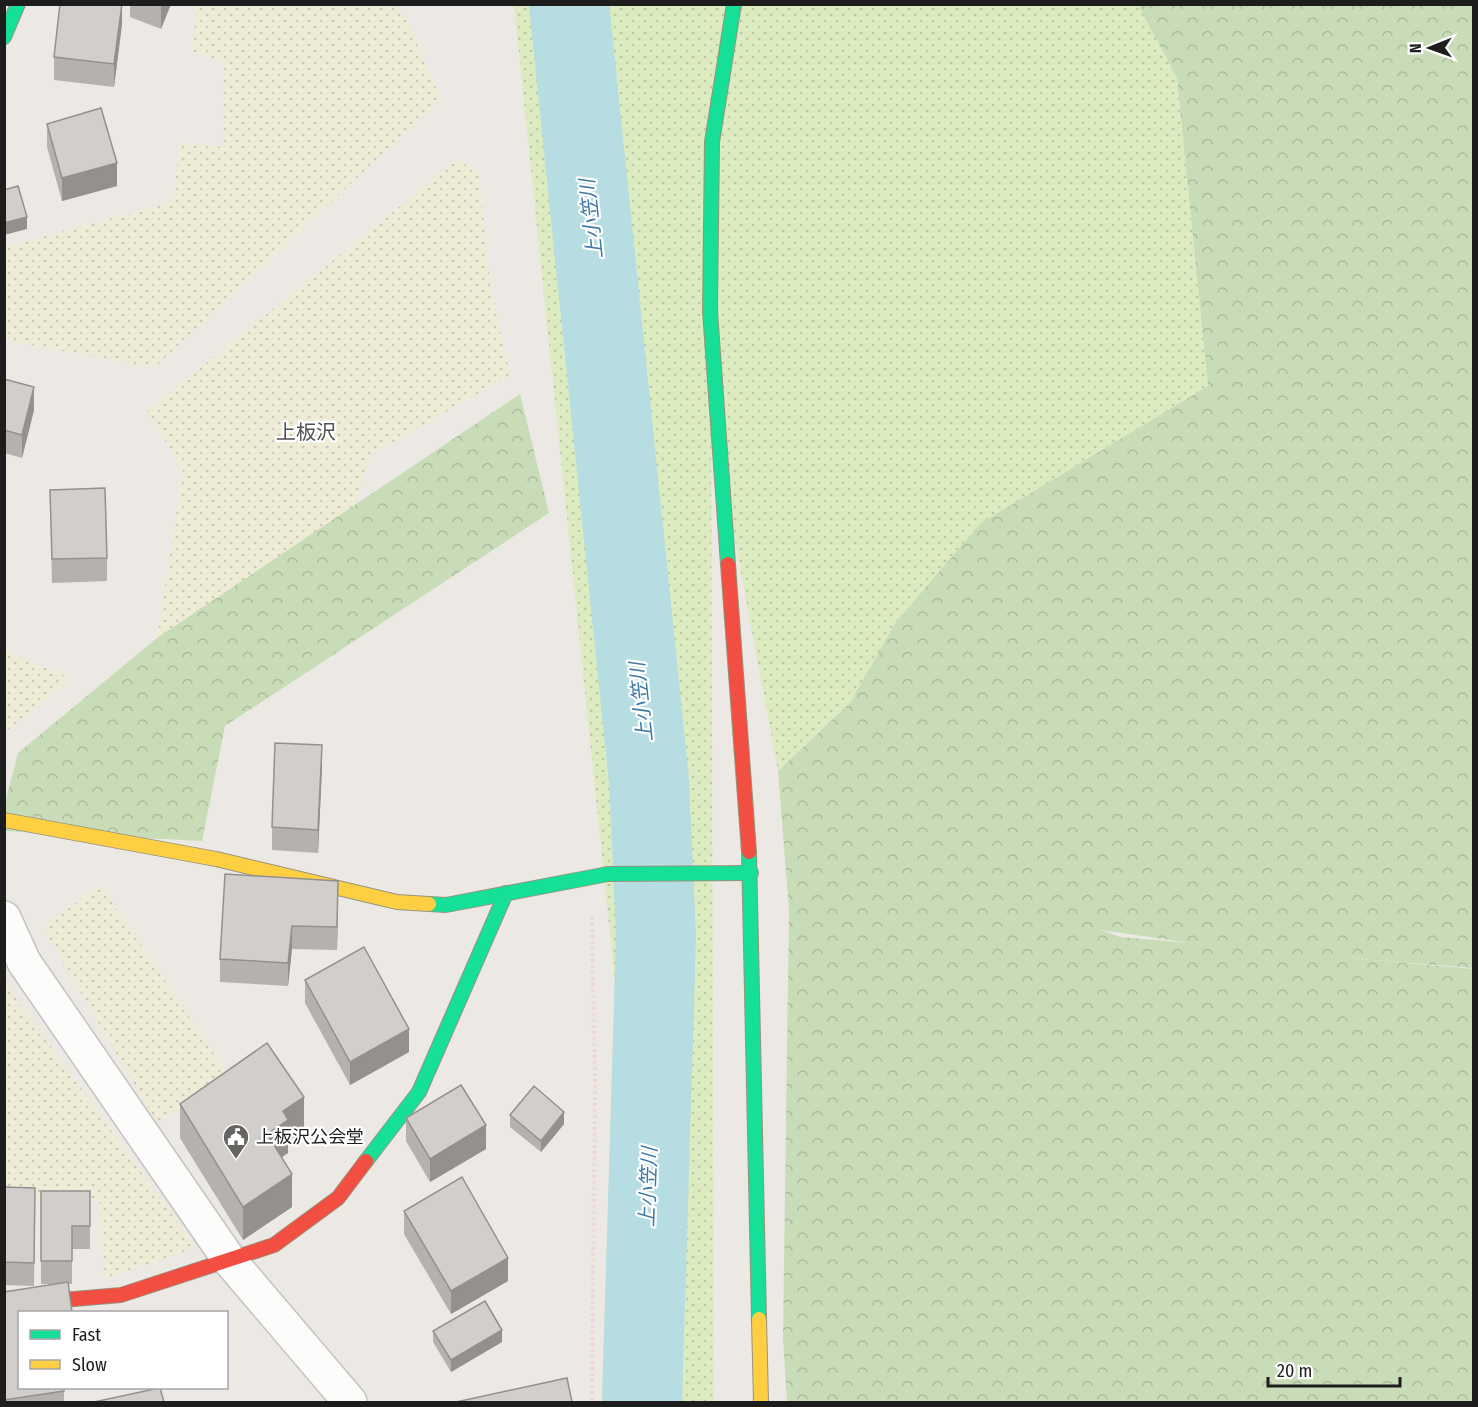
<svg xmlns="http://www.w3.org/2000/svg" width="1478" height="1407" font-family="'Fira Sans Condensed','Noto Sans JP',sans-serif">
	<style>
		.farmland { fill: url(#farmland-dots) }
		.grass { fill: url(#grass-dots) }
		.forest { fill: url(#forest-crowns); fill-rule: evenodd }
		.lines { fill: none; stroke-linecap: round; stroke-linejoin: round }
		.river { stroke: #b5dde2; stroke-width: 80 }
		.street-casing { stroke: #c4c3c1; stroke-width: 36 }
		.fast-casing { stroke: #96947c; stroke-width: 16 }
		.slow-casing { stroke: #96947c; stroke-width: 16 }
		.jam-casing { stroke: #96947c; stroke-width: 16 }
		.path { stroke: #ebd8d6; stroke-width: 4; stroke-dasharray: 3 3; stroke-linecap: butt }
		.street { stroke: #fcfcfb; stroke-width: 33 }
		.fast { stroke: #16e098; stroke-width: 14 }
		.slow { stroke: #ffcf43; stroke-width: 14 }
		.jam { stroke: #f24e42; stroke-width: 14 }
		.wall { fill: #b5b1af }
		.shaded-wall { fill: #93908e }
		.building { fill: #d2cecb; stroke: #93908e; stroke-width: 1.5 }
		.labels { text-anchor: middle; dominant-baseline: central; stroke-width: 4.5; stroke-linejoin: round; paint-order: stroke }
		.poi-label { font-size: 18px; fill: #1d1d1d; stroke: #fff; text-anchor: start }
		.water-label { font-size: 20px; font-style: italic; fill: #3c79a4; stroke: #fff }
		.neighbourhood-label { font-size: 20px; fill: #505050; stroke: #fff }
	</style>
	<defs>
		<pattern id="farmland-dots" width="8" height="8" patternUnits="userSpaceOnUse" patternTransform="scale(1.5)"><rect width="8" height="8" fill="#eeecd6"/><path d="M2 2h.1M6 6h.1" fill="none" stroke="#cccab7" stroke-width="1.8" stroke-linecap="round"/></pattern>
		<pattern id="grass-dots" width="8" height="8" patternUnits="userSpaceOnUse" patternTransform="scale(1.5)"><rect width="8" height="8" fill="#dcebc0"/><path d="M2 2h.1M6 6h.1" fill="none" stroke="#bcc9a5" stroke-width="1.8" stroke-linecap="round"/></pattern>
		<pattern id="forest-crowns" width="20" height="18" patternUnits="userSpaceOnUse" patternTransform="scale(1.5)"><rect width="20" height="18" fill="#c8dcb7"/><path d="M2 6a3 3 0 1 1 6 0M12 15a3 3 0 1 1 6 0" fill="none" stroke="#abbc9d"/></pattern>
	</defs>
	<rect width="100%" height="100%" fill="#ece8e4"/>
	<g class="farmland">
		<path d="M197,5H395L407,20L441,99L154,368L5,340V247L172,202L181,143L223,147L224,62L192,52Z"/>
		<path d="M457,160L479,172L490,283L510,375L371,455L354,508L317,540L157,638L183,471L147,411Z"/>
		<path d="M5,651L68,677L67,683L5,732Z"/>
		<path d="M100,884L229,1076L157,1123L43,928Z"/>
		<path d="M4,982L196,1248L104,1279L99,1200L5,1201Z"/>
	</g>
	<path class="grass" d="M514,5H1138L1177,78L1208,386L981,523L896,622L850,703L778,771L721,466L711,396L714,1402H602L615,982Z"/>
	<g class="forest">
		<path d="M1138,5H1473V968L1326,956L1473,969V1402H787L783,1339L789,910L778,771L850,703L896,622L981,523L1208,386L1177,78ZM1101,930L1191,943L1120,937Z"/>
		<path d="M520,394L549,513L225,726L202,841L5,831V803L18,753L157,638Z"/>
	</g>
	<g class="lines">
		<path class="river" d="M569,4L649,781L656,937L642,1402"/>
		<g class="street-casing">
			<path id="street" d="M4,918L24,962L230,1261L350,1402"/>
		</g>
		<g class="fast-casing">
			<g id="fast">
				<path d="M4,37L18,4"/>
				<path d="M728,564L710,311L712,142L734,4"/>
				<path d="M749,852L759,1319"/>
				<path d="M429,904L446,905L608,874L751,873"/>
				<path d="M366,1161L419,1092L506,893"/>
			</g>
		</g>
		<g class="slow-casing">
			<g id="slow">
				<path d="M4,820L216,859L397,902L429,904"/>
				<path d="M759,1319L761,1402"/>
			</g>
		</g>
		<g class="jam-casing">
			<g id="jam">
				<path d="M728,564L749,852"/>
				<path d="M4,1305L121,1295L274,1245L338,1198L366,1161"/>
			</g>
		</g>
		<path class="path" d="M592,917L595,1084L592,1402"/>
		<use href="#street" class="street"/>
		<use href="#fast" class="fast"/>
		<use href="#slow" class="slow"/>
		<use href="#jam" class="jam"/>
	</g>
	<g class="wall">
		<path d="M130,4H171L161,29L130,17Z"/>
		<path d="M122,24L114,87L54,80V57Z"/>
		<path d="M47,124L117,186L62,201L47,147Z"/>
		<path d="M4,379L34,410L22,458L4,453Z"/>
		<path d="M50,490L107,558V581L52,583Z"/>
		<path d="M322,768L318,853L272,850V827Z"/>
		<path d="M338,904L337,950L292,949L288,986L220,982V959Z"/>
		<path d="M305,980L409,1052L350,1085L305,1003Z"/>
		<path d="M180,1104L304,1130L288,1141V1153L282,1157L292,1207L243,1240L180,1138Z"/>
		<path d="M510,1115L564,1124L541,1152L510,1127Z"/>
		<path d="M406,1118L486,1149L430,1182L406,1141Z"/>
		<path d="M4,1187L35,1211L34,1286L4,1285Z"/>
		<path d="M41,1191H90V1249H72V1284H68L20,1312L64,1391V1402H4V1292L56,1284H41Z"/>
		<path d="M404,1211L508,1281L451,1314L404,1234Z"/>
		<path d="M433,1331L502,1342L451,1372L433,1342Z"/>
	</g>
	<g class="shaded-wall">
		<path d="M122,4V24L114,87V64Z"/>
		<path d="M162,4H171L161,29V6Z"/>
		<path d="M117,163V186L62,201V178Z"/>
		<path d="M27,217V229L4,235V223Z"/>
		<path d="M34,387V410L22,458V435Z"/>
		<path d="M322,745V768L318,853V830Z"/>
		<path d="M338,881V904L337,950V927Z"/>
		<path d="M292,926V949L288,986V963Z"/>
		<path d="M409,1029V1052L350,1085V1062Z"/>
		<path d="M304,1097V1130L288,1141V1153L267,1167V1134L283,1111Z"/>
		<path d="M564,1112V1124L541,1152V1141Z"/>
		<path d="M486,1125V1149L430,1182V1159Z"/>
		<path d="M292,1174V1207L243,1240V1207Z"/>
		<path d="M508,1258V1281L451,1314V1291Z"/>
		<path d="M502,1330V1342L451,1372V1360Z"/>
	</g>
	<g class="building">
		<path d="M60,4H122L114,64L54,57Z"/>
		<path d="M101,108L117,163L62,178L47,124Z"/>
		<path d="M18,186L27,217L4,223V190Z"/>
		<path d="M4,379L34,387L22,435L4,430Z"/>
		<path d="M105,488L107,558L52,559L50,490Z"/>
		<path d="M275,743L322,745L318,830L272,827Z"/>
		<path d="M225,874L338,881L337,927L292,926L288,963L220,959Z"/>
		<path d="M364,947L409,1029L350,1062L305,980Z"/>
		<path d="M267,1043L304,1097L283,1111L288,1120L267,1134L292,1174L243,1207L180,1104Z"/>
		<path d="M461,1085L486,1125L430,1159L406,1118Z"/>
		<path d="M534,1086L564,1112L541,1141L510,1115Z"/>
		<path d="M462,1177L508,1258L451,1291L404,1211Z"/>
		<path d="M4,1187L35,1188L34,1263L4,1262Z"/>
		<path d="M41,1191H90V1226H72V1261H41Z"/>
		<path d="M68,1282L72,1312H20V1388H64V1391L4,1400V1292Z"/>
		<path d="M485,1301L502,1330L451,1360L433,1331Z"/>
		<path d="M567,1378L572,1402H456Z"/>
		<path d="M159,1388H160L164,1402H94Z"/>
	</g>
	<defs>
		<g id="civic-pin" transform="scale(1.35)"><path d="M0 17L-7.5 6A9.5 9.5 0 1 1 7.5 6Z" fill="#656463" stroke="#fff"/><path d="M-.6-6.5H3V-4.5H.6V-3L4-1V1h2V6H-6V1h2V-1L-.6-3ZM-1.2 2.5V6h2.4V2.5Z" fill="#fff"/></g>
	</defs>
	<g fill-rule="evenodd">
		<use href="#civic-pin" x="236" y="1137"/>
	</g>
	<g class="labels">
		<g class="poi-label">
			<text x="256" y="1137">上板沢公会堂</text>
		</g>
		<g class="water-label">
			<text transform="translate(591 219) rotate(-96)">上小笠川</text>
			<text transform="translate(641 702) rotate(-96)">上小笠川</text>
			<text transform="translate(648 1187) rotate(-88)">上小笠川</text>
		</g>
		<g class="neighbourhood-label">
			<text x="306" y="432">上板沢</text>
		</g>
	</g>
	<rect width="1478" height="1407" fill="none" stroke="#1d1d1d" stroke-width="12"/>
	<rect x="18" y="1311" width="210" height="78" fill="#ffffff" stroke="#a5a5a5" stroke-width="1.5"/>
	<rect x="30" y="1330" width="30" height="9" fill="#16e098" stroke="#a5a5a5" stroke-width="1.5"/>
	<text x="72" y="1341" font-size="18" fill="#1d1d1d">Fast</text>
	<rect x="30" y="1360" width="30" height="9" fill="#ffcf43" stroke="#a5a5a5" stroke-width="1.5"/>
	<text x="72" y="1371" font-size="18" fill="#1d1d1d">Slow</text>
	<g transform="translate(1430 48) rotate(269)" stroke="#ffffff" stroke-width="4.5" paint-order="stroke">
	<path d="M0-4.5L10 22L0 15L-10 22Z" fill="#1d1d1d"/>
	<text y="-9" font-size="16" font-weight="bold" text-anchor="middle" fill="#1d1d1d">N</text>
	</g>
	<path d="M1268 1377v9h132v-9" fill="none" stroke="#1d1d1d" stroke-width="3"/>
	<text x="1277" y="1377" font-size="18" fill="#1d1d1d" stroke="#ffffff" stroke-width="4.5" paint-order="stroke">20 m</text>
</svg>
